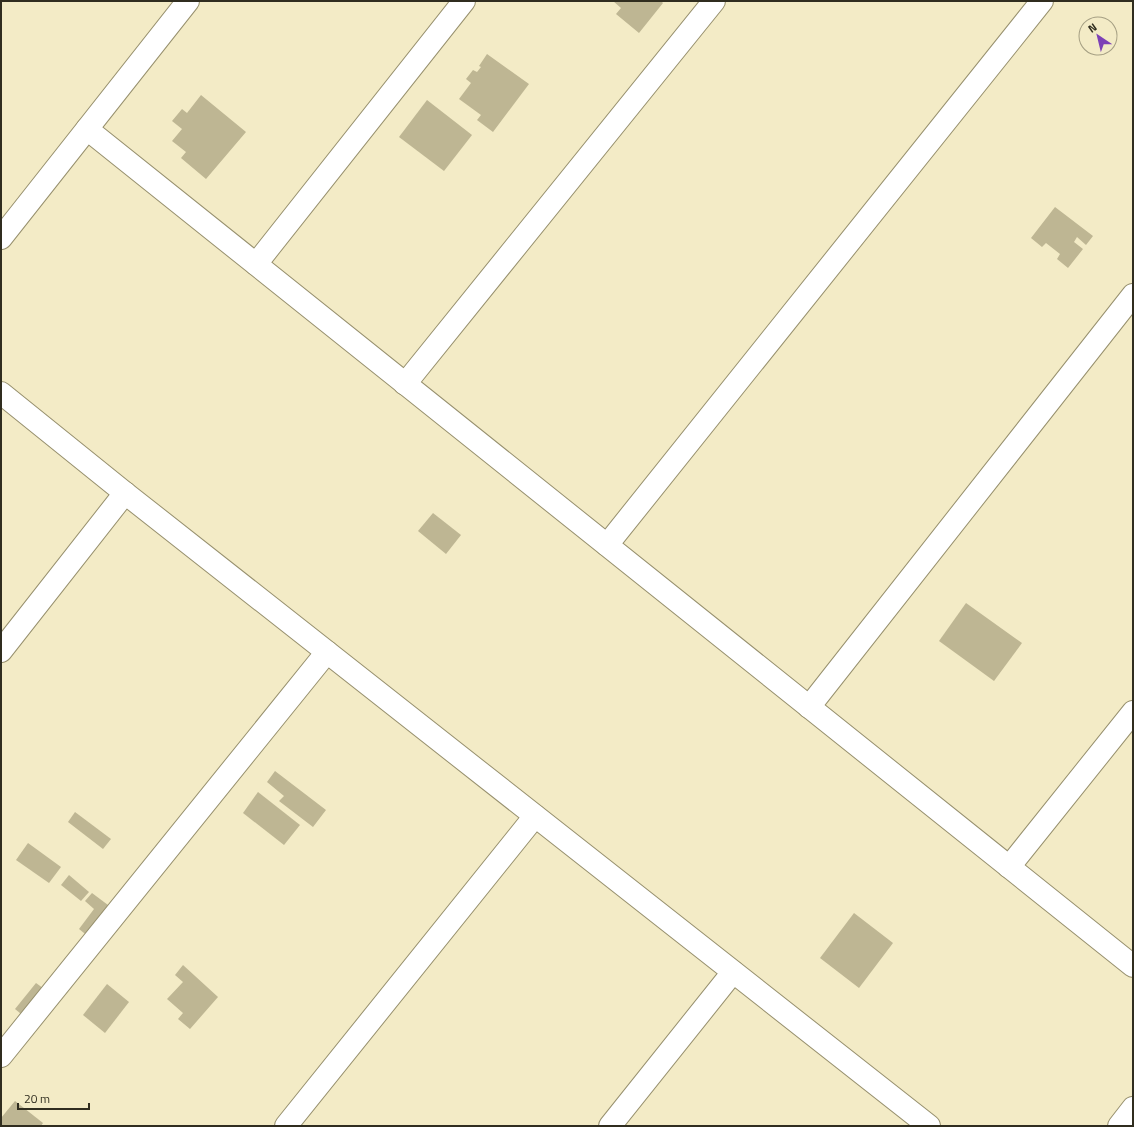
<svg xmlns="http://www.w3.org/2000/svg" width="1134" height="1127" font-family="'Titillium Web',sans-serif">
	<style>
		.building { fill: #beb693 }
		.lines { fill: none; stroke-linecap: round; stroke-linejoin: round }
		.minor-casing { stroke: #97906e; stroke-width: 24 }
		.minor { stroke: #fff; stroke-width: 22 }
	</style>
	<rect width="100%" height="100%" fill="#f3ebc6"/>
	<g class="building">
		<path d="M613,1H661L663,3L639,33L616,14L621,8Z"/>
		<path d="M487,54L529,84L493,132L477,120L481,115L459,99L471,83L466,79L473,70L477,72L481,67L479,66Z"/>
		<path d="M201,95L246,132L206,179L181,158L186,152L172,141L182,129L172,121L182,109L187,113Z"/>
		<path d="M427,100L472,135L444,171L399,137Z"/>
		<path d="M1055,207L1093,236L1086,245L1077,237L1074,242L1083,249L1068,268L1057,259L1060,254L1046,243L1042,247L1031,238Z"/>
		<path d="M433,513L461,535L446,554L418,531Z"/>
		<path d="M966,603L1022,643L994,681L939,641Z"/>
		<path d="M275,771L326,810L313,827L279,801L284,796L267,782Z"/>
		<path d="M258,792L300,825L284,845L243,813Z"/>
		<path d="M75,812L111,839L103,849L68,822Z"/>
		<path d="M28,843L61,867L49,883L16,860Z"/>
		<path d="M69,875L89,892L81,901L61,885Z"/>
		<path d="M92,893L112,908L89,937L79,929L94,909L85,901Z"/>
		<path d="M854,913L893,943L859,988L820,958Z"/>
		<path d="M183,965L218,997L190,1029L178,1019L183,1013L167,999L183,982L175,975Z"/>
		<path d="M36,983L47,991L26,1018L15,1009Z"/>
		<path d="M107,984L129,1002L105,1033L83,1015Z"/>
		<path d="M15,1101L43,1123L41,1126H1V1118Z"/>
	</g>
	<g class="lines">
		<g class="minor-casing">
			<g id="minor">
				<path d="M87,129L1133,966"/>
				<path d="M1,238L188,1"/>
				<path d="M256,264L464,1"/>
				<path d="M405,384L714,1"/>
				<path d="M1,393L125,493L929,1126"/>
				<path d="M607,545L1042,1"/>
				<path d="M1,651L125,493"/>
				<path d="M809,707L1133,295"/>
				<path d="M1009,867L1133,712"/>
				<path d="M1,1056L327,652"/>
				<path d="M286,1126L535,816"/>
				<path d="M610,1126L733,972"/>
				<path d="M1119,1126L1133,1108"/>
			</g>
		</g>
		<use href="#minor" class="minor"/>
	</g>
	<rect width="1134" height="1127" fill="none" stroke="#302d1f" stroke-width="4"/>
	<g transform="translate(1098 36) rotate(325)"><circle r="19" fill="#f3ebc6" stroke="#a59f83"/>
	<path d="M0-3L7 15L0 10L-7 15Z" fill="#7d41b6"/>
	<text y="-6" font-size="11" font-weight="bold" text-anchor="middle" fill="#302d1f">N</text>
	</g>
	<path d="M18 1103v6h71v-6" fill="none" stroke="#302d1f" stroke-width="2"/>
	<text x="24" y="1103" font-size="12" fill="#302d1f" stroke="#f3ebc6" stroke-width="3" paint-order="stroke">20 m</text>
</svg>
